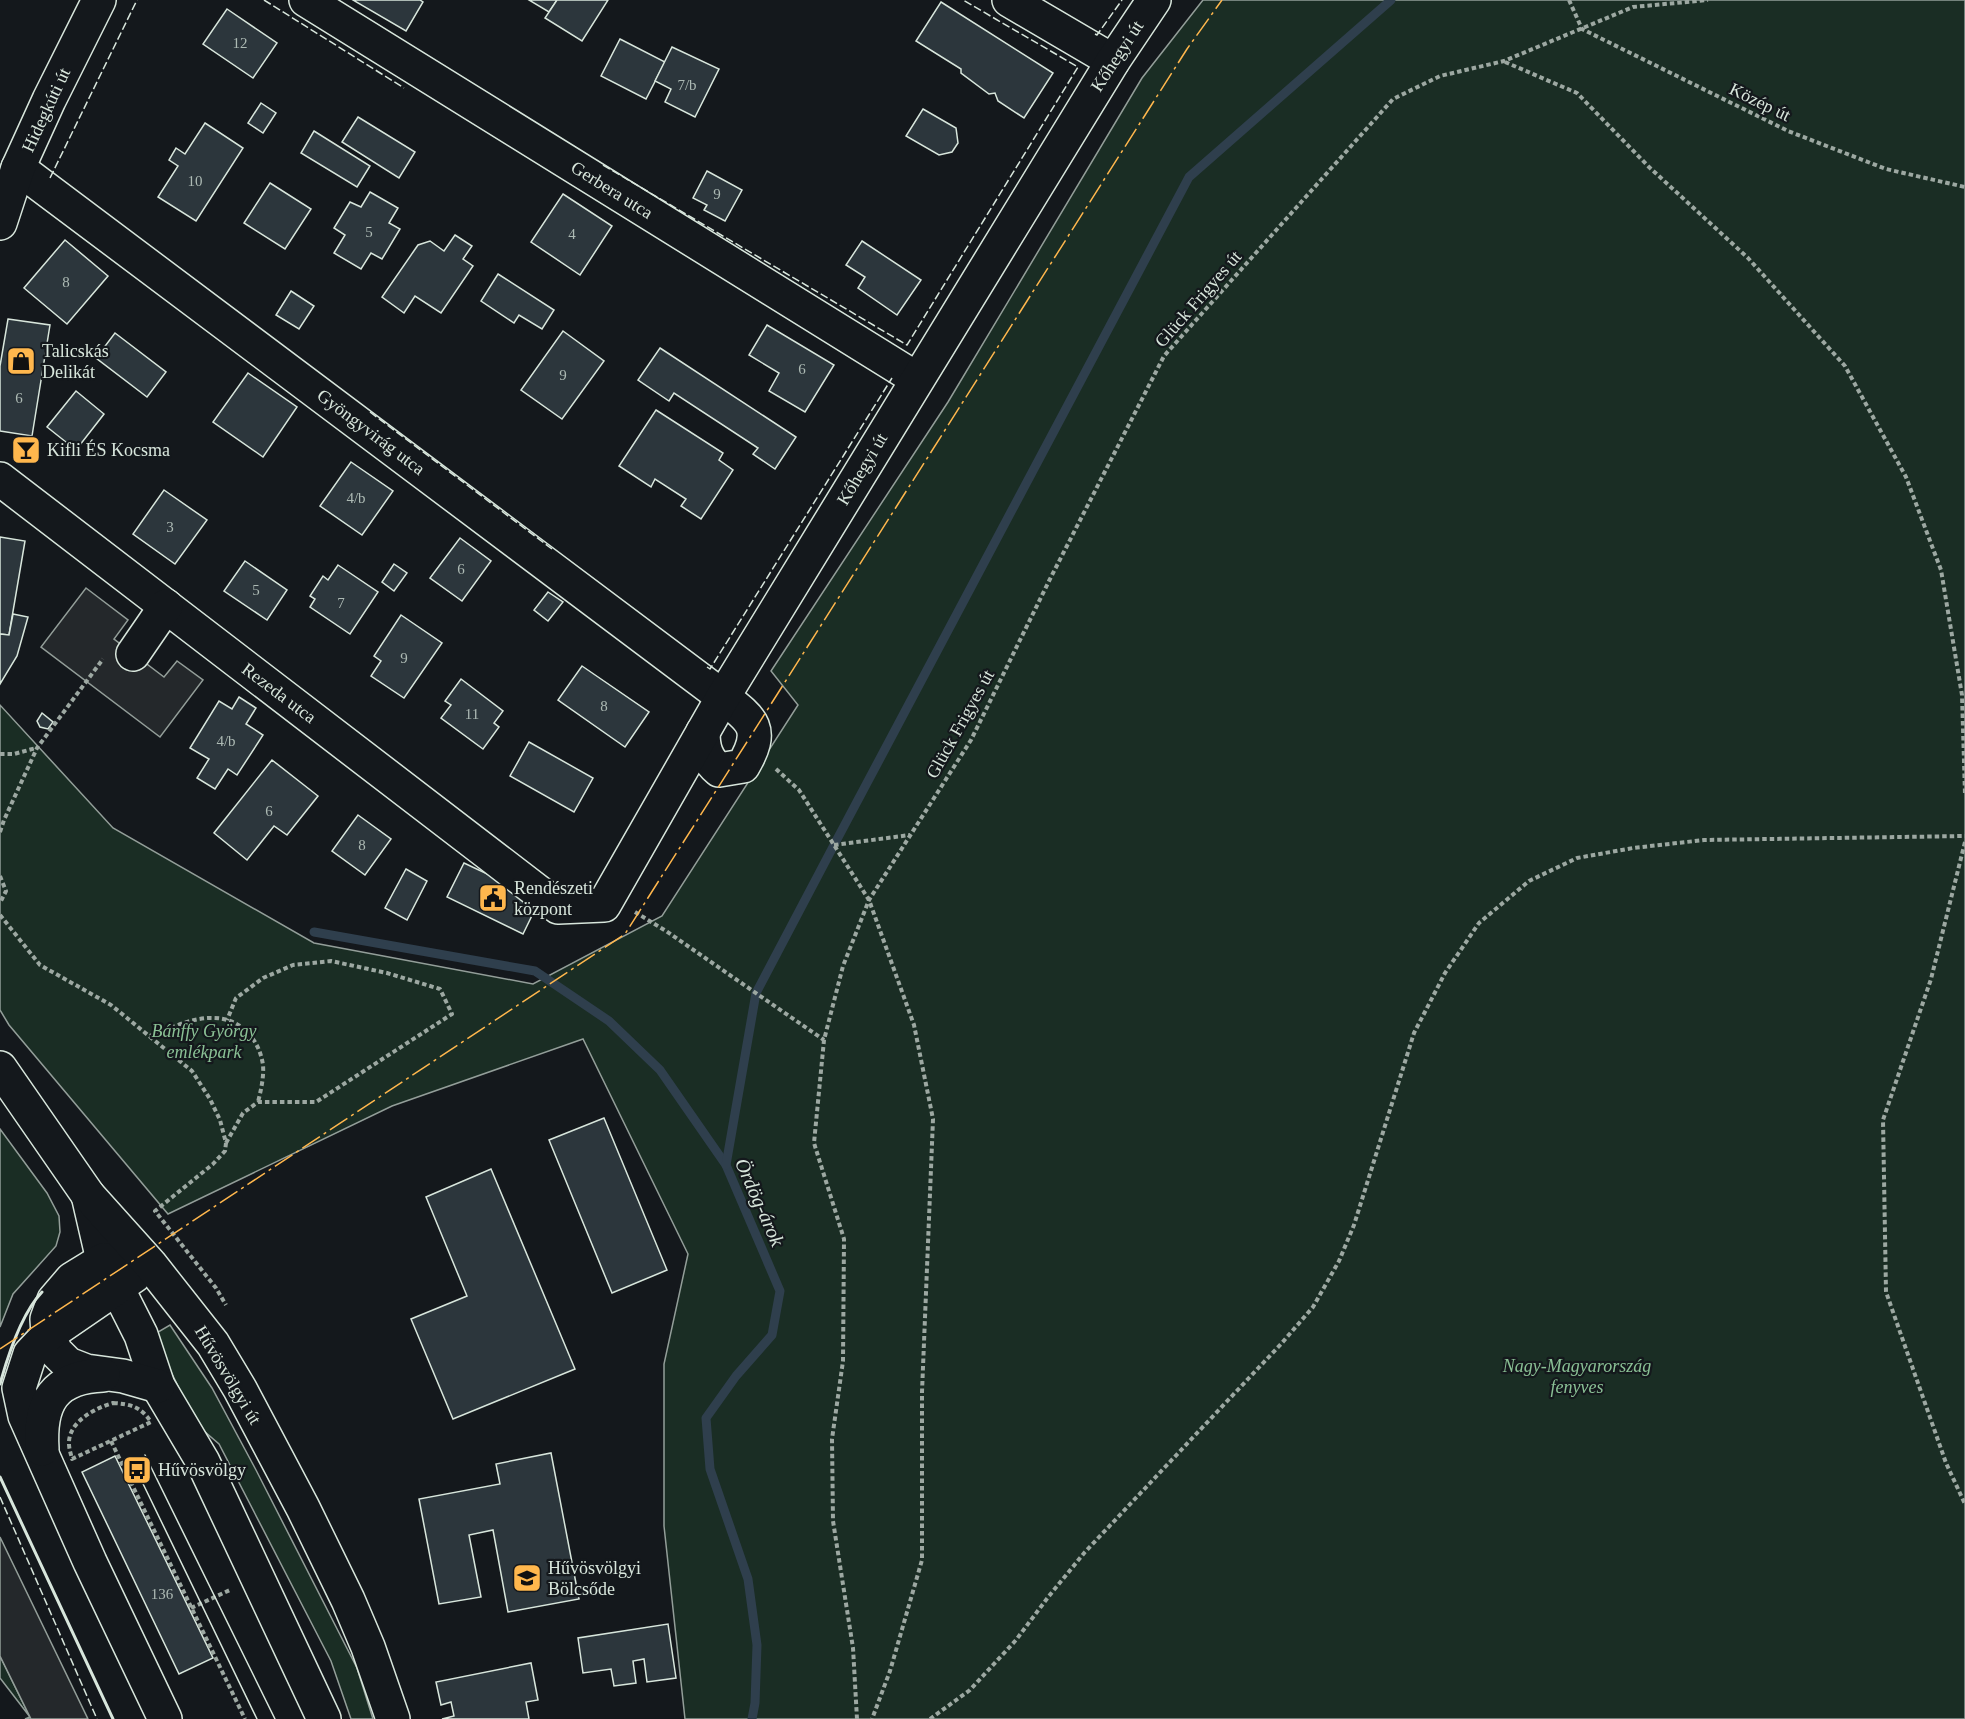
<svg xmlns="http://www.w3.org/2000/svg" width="1965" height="1719" font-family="'Times New Roman',serif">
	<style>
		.green { fill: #1a2d24; stroke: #939e99; stroke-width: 1.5 }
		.parking { fill: #24282b; stroke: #939e99; stroke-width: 1.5 }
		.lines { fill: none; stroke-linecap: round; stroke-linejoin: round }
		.stream { stroke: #2f3f4d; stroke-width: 9 }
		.building { fill: #2c363c; stroke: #d8e6dc; stroke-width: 1.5 }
		.minor-casing { stroke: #d8e6dc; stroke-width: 36 }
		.major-casing { stroke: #d8e6dc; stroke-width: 36 }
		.path { stroke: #9da8a2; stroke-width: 4; stroke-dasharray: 4.5 3; stroke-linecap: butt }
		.minor { stroke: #14181c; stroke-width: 33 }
		.major { stroke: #14181c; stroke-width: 33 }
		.tram { stroke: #d8e6dc; stroke-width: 1.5 }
		.fence { stroke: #d8e6dc; stroke-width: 1.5; stroke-dasharray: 8 3; stroke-linecap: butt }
		.wall { stroke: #d8e6dc; stroke-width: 3 }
		.power { stroke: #ffb74d; stroke-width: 1.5; stroke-dasharray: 21 4.5 3 4.5; stroke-linecap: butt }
		.labels { text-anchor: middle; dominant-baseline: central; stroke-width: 4.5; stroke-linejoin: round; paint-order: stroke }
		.number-label { font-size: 15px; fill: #adbab4 }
		.street-label { font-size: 18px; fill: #d8e6dc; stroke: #14181c }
		.poi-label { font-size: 18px; fill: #d8e6dc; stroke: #14181c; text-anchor: start }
		.park-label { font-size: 18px; font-style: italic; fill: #8ac095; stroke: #14181c }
		.water-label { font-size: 20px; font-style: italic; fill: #d8e6dc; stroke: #14181c }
	</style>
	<rect width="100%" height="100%" fill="#14181c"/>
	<g class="green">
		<path d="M1203,0H1965V1719H685L664,1526V1364L688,1254L583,1039L392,1106L168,1214L9,1025L0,1010V705L113,828L314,943L533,984L662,916L798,705L771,671L948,402L1142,78Z"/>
		<path d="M0,1129L47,1193L59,1216L60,1232L56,1246L13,1294L0,1327Z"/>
		<path d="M170,1325L212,1388L256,1470L357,1668L373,1719H351L331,1661L219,1444L197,1425L153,1335Z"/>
		<path d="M0,1656L31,1719H25L30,1717L0,1678Z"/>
	</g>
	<g class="parking">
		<path d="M86,588L128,620L114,639L164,677L177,661L203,680L160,737L41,647Z"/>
		<path d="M0,1537L88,1719H31L0,1656Z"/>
	</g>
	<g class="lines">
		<g class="stream">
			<path d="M314,932L535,971L609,1021L660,1070L726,1165L780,1291L772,1335L736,1376L706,1418L710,1469L748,1579L757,1645L755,1703L752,1719"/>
			<path d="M726,1165L756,993L834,845L1189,177L1391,0"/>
		</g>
	</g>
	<g class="building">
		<path d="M353,0H420L423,2L406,31Z"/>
		<path d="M529,0H557L549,12Z"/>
		<path d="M557,0H608L582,41L545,18Z"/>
		<path d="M941,2L1053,73L1024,118L998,101L995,93L989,94L961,73V69L916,41Z"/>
		<path d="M227,9L277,43L253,78L203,44Z"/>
		<path d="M620,39L665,62L646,99L601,76Z"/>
		<path d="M672,47L719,69L695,117L665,102L671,89L655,81Z"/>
		<path d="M261,103L276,113L263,133L248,123Z"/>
		<path d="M923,109L956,128L958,143L952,152L939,155L906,136Z"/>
		<path d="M358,117L415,152L399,178L342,142Z"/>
		<path d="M205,123L243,148L196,221L158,197L178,166L169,160L176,148L185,154Z"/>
		<path d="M314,131L370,166L357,187L301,153Z"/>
		<path d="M707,171L742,190L725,221L704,210L707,205L693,198Z"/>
		<path d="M270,183L311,209L285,249L244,223Z"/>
		<path d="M370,192L398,208L389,223L400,229L382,259L371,253L361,269L334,253L345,235L334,228L350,202L361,207Z"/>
		<path d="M563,194L612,226L580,275L531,242Z"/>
		<path d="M455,235L472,246L463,259L473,266L441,313L415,296L404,313L382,297L418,245L430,241L444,251Z"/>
		<path d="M65,240L108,276L67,324L24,288Z"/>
		<path d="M862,241L921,280L897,315L858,288L865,277L846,265Z"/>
		<path d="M498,274L554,310L542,329L519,315L514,323L481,301Z"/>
		<path d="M291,291L314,306L299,329L276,315Z"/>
		<path d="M8,319L50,325L32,436L0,431V366Z"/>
		<path d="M767,325L834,365L805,412L769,391L779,373L749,355Z"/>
		<path d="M563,331L604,361L562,419L521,390Z"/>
		<path d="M115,333L166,372L147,397L96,358Z"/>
		<path d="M660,348L796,437L775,469L753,454L758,448L674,393L669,401L638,380Z"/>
		<path d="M248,373L297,407L263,457L213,422Z"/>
		<path d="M76,391L104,414L76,450L47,427Z"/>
		<path d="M656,410L723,453L719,460L733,470L701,519L681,506L686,499L655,479L651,487L619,466Z"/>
		<path d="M351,462L393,491L362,535L320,506Z"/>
		<path d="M164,490L207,520L175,564L133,534Z"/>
		<path d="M0,537L25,541L9,635L0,634Z"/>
		<path d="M460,538L491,561L462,601L430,578Z"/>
		<path d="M245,561L287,590L267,620L224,591Z"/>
		<path d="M394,564L407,573L394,591L382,582Z"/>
		<path d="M338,565L378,592L350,634L310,607L315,599L310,596L323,576L328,580Z"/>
		<path d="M548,592L563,602L548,621L534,610Z"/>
		<path d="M13,614L28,617L17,656L0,684V634L9,635Z"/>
		<path d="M401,615L442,643L404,698L371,676L381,661L374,656Z"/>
		<path d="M582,666L649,712L625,747L558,700Z"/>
		<path d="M461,679L503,711L494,723L499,727L483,749L441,718L451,705L445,701Z"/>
		<path d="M239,697L256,708L246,724L263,735L237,775L228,769L215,789L197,778L209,759L190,748L219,701L232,709Z"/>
		<path d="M42,713L53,722L48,729L40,727L37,721Z"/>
		<path d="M529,742L593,778L574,812L510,776Z"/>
		<path d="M272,760L318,796L287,835L274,826L247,860L214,833Z"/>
		<path d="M358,815L391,839L365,875L332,851Z"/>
		<path d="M464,863L540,899L523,934L447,897Z"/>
		<path d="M406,869L427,881L407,920L385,908Z"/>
		<path d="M604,1118L667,1270L612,1293L549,1140Z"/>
		<path d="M491,1169L575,1369L453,1419L411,1319L467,1296L426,1197Z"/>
		<path d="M551,1453L579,1599L508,1612L493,1530L469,1535L481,1597L439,1604L419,1499L500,1484L496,1464Z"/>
		<path d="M115,1456L213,1658L179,1674L82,1472Z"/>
		<path d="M668,1624L676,1678L647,1682L644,1659L633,1661L636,1683L614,1686L611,1669L583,1673L578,1638Z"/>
		<path d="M531,1663L538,1700L526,1702L529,1719H442L454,1716L451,1702L441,1705L436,1682Z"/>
	</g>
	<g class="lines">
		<g class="minor-casing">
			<g id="minor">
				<path d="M306,0L917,379"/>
				<path d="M1009,0L1113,61"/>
				<path d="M18,168L723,697C753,720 765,729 743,766L719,770C706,759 703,748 703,732"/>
				<path d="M0,479L558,907L604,905L723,697L1113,61L1154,0"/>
				<path d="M133,654L166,606"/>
				<path d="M88,1195L103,1260L141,1335L158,1386L203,1462L324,1719"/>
				<path d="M124,1262L103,1260L72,1279L54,1300L47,1319L48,1335L56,1352L68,1364L86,1371L123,1376L158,1386"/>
				<path d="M134,1276L48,1335L30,1354L19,1388L25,1416L90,1562L165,1719"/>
				<path d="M42,1449C39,1402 54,1377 103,1375"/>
			</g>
		</g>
		<g class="major-casing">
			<g id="major">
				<path d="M0,223L18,168L49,100L99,0"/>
				<path d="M0,1068L88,1195L150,1264L213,1344L240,1389L303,1508L348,1600L368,1647L393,1719"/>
			</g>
		</g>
		<g class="path">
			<path d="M1569,0L1582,29L1788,131L1886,169L1965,187"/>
			<path d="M1505,62L1577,93L1649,167L1748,258L1845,366L1906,477L1941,570L1962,695L1965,794"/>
			<path d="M0,754H14L36,748"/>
			<path d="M776,769L799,790L869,900L914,1025L933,1119L922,1392V1560L890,1671L872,1719"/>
			<path d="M0,832L4,820L37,748L103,659"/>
			<path d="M1965,842L1931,979L1883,1120L1886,1292L1946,1463L1965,1504"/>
			<path d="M834,845L910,835"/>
			<path d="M0,876L6,891L0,903"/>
			<path d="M635,912L666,931L824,1040"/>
			<path d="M0,915L40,965L111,1005L192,1071L210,1099L220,1120L226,1143L225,1151L213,1164L155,1211L216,1288L226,1305"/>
			<path d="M150,1036C169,1029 192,1017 213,1018C240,1018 259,1038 263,1065C264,1077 261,1090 258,1102"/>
			<path d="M226,1143L243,1113L258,1102H316L452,1014L440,989L387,973L331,961L293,965L263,978L236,998L227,1020"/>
			<path d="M113,1403C131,1404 141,1407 151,1422L72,1459C71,1454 69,1449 69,1444C68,1422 95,1408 113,1403Z"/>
			<path d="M111,1441L245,1719"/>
			<path d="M191,1608L230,1590"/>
			<path d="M857,1719L853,1648L833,1521L832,1439L843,1361L844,1239L814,1143L824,1040L843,966L869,900L971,740L1049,581L1164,356L1393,99L1440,76L1504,61L1633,7L1708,0"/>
			<path d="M930,1719L970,1690L1016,1640L1049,1596L1085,1552L1281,1344L1313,1307L1339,1261L1354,1225L1414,1033L1445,973L1479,923L1529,881L1577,858L1633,848L1704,840L1965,836"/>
		</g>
		<use href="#minor" class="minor"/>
		<use href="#major" class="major"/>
		<g class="tram">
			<path d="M145,1455L275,1719"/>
			<path d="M132,1461L257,1719"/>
		</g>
		<g class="fence">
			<path d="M264,0L404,88"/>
			<path d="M1095,34L1097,35L1122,0"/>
			<path d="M603,165L907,345L1078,67L963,0"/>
			<path d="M50,178L137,0"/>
			<path d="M370,412L552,549"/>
			<path d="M707,667L710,669L892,378"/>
			<path d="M0,1497L97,1719"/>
		</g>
		<g class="wall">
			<path d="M0,1384C8,1355 21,1314 42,1292"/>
			<path d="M0,1477L113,1719"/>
		</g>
		<path class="power" d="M0,1349L625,934L1187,49L1222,0"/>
	</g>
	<defs>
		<g id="shop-square" transform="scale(1.5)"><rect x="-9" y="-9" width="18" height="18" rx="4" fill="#ffb74d" stroke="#14181c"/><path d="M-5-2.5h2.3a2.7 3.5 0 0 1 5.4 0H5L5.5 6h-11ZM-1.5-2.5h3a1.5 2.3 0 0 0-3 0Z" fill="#111"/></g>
		<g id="bar-square" transform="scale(1.5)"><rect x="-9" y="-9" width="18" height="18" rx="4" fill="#ffb74d" stroke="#14181c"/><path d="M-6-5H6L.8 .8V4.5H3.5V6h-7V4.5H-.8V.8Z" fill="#111"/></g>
		<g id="civic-square" transform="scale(1.5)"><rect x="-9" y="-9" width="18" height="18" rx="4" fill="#ffb74d" stroke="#14181c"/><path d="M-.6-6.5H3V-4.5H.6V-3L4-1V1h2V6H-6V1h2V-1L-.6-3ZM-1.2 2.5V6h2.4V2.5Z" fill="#111"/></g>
		<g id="bus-square" transform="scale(1.5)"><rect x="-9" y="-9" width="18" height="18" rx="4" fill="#ffb74d" stroke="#14181c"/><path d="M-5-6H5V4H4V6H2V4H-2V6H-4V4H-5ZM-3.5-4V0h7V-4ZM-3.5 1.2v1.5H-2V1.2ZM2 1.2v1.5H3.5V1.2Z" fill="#111"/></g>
		<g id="school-square" transform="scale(1.5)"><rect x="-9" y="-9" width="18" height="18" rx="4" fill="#ffb74d" stroke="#14181c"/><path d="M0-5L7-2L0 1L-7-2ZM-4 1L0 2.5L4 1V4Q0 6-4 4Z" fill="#111"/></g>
	</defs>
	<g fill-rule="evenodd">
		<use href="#shop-square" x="21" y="361"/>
		<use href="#bar-square" x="26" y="450"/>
		<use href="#civic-square" x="493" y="898"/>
		<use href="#bus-square" x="137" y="1470"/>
		<use href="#school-square" x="527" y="1578"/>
	</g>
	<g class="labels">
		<g class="number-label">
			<text x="240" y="43">12</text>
			<text x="687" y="85">7/b</text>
			<text x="195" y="181">10</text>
			<text x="717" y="194">9</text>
			<text x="369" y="232">5</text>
			<text x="572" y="234">4</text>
			<text x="66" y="282">8</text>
			<text x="802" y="369">6</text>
			<text x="563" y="375">9</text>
			<text x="19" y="398">6</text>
			<text x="356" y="498">4/b</text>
			<text x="170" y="527">3</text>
			<text x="461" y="569">6</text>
			<text x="256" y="590">5</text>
			<text x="341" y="603">7</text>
			<text x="404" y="658">9</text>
			<text x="604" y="706">8</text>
			<text x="472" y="714">11</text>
			<text x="226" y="741">4/b</text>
			<text x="269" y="811">6</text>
			<text x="362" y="845">8</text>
			<text x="162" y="1594">136</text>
		</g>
		<g class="street-label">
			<text transform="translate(1117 56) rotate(-57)">Kőhegyi út</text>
			<text transform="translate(1760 102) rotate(26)">Közép út</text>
			<text transform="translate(46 110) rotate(-65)">Hidegkúti út</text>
			<text transform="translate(612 190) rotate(32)">Gerbera utca</text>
			<text transform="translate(1198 299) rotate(-49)">Glück Frigyes út</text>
			<text transform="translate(371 432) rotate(37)">Gyöngyvirág utca</text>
			<text transform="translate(862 469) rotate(-59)">Kőhegyi út</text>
			<text transform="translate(279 693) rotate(37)">Rezeda utca</text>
			<text transform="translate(960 724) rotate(-61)">Glück Frigyes út</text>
			<text transform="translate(228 1375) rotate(59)">Hűvösvölgyi út</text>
		</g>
		<g class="poi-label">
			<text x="42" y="351">Talicskás<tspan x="42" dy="21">Delikát</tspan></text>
			<text x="47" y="450">Kifli ÉS Kocsma</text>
			<text x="514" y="888">Rendészeti<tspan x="514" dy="21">központ</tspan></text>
			<text x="158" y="1470">Hűvösvölgy</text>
			<text x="548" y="1568">Hűvösvölgyi<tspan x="548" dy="21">Bölcsőde</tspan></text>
		</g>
		<g class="park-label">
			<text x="204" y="1031">Bánffy György<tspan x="204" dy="21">emlékpark</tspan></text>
			<text x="1577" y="1366">Nagy-Magyarország<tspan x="1577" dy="21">fenyves</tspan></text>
		</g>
		<g class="water-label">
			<text transform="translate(760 1202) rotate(66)">Ördög-árok</text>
		</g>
	</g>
</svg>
